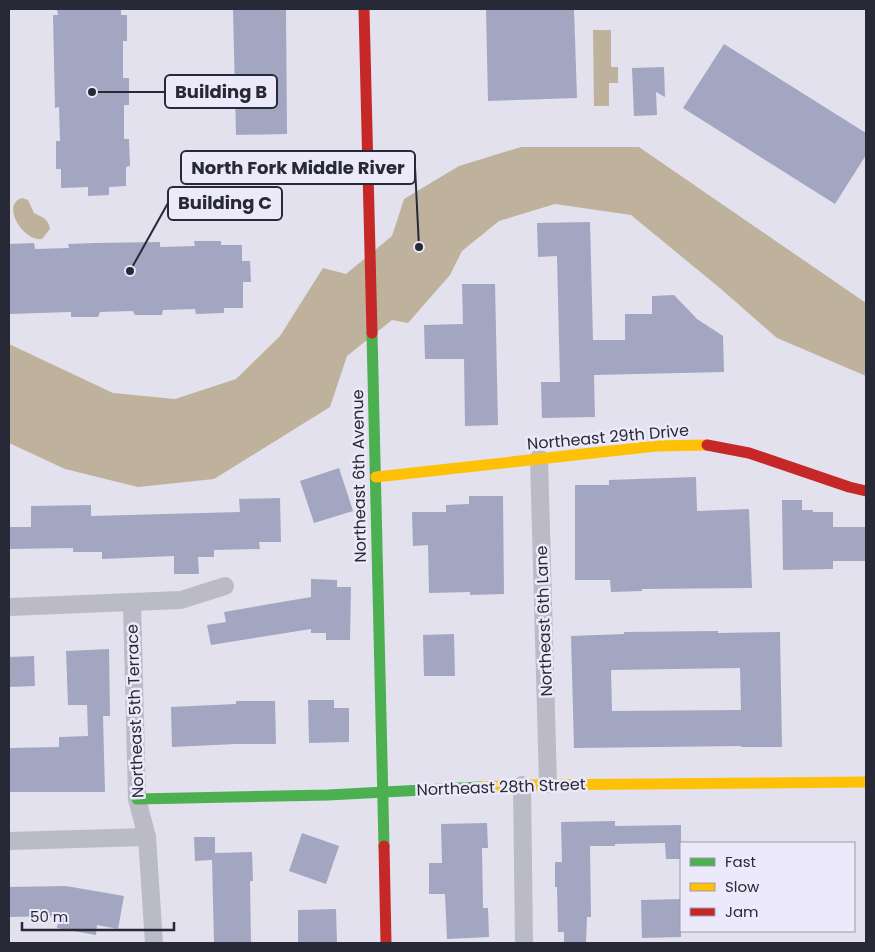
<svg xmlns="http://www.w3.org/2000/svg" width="875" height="952" font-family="Poppins,sans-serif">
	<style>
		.water { fill: #bfb29d }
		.building { fill: #a3a6c1; fill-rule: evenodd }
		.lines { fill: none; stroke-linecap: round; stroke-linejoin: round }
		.street { stroke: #bbbac7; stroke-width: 18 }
		.fast { stroke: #4caf50; stroke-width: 11 }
		.slow { stroke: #ffc107; stroke-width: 11 }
		.jam { stroke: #c62828; stroke-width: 11 }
		.labels { text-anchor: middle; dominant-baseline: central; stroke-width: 5; stroke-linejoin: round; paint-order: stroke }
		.street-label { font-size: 16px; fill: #282937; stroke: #ebe9fa }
		.leader { fill: none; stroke: #282937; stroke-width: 2 }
		.callout-dot { fill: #282937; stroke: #ebe9fa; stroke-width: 2 }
		.callout { fill: #ebe9fa; stroke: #282937; stroke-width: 2 }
		.callout-label { font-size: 18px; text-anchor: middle; font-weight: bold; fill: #282937 }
	</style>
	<rect width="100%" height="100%" fill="#e2e1ed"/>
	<g class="water">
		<path d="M593,30H611V67H618V83H609V106H594Z"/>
		<path d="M521,147H639L866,303V376L777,338L721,289L631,215L555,204L499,221L462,251L450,275L408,323L392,320L347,356L330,407L214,479L138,487L65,469L9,443V344L113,393L175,399L236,379L280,336L323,268L346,274L392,236L404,199L459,166Z"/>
		<path d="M22,198L28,200L34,213C43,218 48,218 50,229L42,239C24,242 0,205 22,198Z"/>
	</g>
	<g class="building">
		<path d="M57,9H121V15H127V41H123V78H129V105H124V139H129L130,166L126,167V186L109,187V195L88,196V187L61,188V169H56V141H60L59,107L55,108L53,15H58Z"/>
		<path d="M233,9H286L287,134L236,135Z"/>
		<path d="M486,9H574L577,98L488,101Z"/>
		<path d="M724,44L866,133V155L835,204L683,108Z"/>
		<path d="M664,67L665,97L656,92L657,115L634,116L632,68Z"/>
		<path d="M590,222L593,340H625V314H652V296L674,295L697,319L723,336L724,372L594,375L595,417L542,418L541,382H560L557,256L538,257L537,223Z"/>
		<path d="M194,241H221V245H242V261H250L251,282H243V308H224V313L196,314L195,309L163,310L162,315H135L133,311L100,312L98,317H71V312L9,314V244L34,243L35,249L69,248L68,244L95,243L160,242V247L195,246Z"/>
		<path d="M462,284H495L498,425L465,426L464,359H425L424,325L463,324Z"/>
		<path d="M339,468L353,511L314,523L300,481Z"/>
		<path d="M696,477L697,511L749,509L752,588L642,589V591L611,592L610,580H575V485H609V480Z"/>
		<path d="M469,496H503L504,594L470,595V592L429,593L428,545L413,546L412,512H446V505L469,504Z"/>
		<path d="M280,498L281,542H259L260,549L214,550V557H198L199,574H174V556L102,559V552H73V548L9,549V527H31V506L91,505V516L240,512L239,499Z"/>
		<path d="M782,500H802V510H813V512H833V527H866V561H833V569L783,570Z"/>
		<path d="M311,579L337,580V587H351L350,640H326V633H311V629L211,645L207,625L226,622L224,612L311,597Z"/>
		<path d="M718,631V633L780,632L782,747H741V746L574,748L571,636L624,634V632ZM740,668L741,710L612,711L611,670Z"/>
		<path d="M454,634L455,676H424L423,635Z"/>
		<path d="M109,649L110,716H103L105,792H9V748L59,747V737L88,736L87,705H68L66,651Z"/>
		<path d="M34,656L35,686L9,687V657Z"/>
		<path d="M308,700H334V708H349V742L309,743Z"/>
		<path d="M236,701H275L276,744H236L172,747L171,707L236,704Z"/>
		<path d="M615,821V826L681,825V859H666L665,843L615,844V846H590L591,917H587L586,943H564V932H558L557,887H555V862H562L561,822Z"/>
		<path d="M487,823L488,848H482L483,908H488L489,937L447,939L445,894H429V863H442L441,824Z"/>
		<path d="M302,833L339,846L326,884L289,871Z"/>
		<path d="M194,837H215V853L252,852L253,881H250L251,943H214L212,860L195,861Z"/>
		<path d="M66,886L124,896L118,929L97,925L96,935L57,928L59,916L9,917V887Z"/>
		<path d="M681,899V937L642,938L641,900Z"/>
		<path d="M336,909L337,943H298V910Z"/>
	</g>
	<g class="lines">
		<g class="street">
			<path d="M539,458L548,784"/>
			<path d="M132,603L137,799L147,837L154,943"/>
			<path d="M9,607L181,600L225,586"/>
			<path d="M522,785L524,943"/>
			<path d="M9,841L147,837"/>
		</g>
		<g class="fast">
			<path d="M372,333L384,846"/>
			<path d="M137,799L328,795L480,787"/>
		</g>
		<g class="slow">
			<path d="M376,477L656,446L707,445"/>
			<path d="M480,787L522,785L866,782"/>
		</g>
		<g class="jam">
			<path d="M364,9L372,333"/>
			<path d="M707,445L749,453L849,487L866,491"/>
			<path d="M384,846L386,943"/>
		</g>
	</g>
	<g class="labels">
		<g class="street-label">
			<text transform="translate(608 437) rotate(-5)">Northeast 29th Drive</text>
			<text transform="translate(359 476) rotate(-91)">Northeast 6th Avenue</text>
			<text transform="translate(544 621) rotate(-92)">Northeast 6th Lane</text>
			<text transform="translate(135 711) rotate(-92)">Northeast 5th Terrace</text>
			<text transform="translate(501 787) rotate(-2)">Northeast 28th Street</text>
		</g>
	</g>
	<path class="leader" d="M92 92L165 92M419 247L415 167M130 271L168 203"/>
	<g class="callout-dot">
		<circle cx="92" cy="92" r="5"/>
		<circle cx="419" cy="247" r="5"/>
		<circle cx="130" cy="271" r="5"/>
	</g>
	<g class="callout">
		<rect x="165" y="75" width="112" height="33" rx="5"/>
		<rect x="181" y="151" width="234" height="33" rx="5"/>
		<rect x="168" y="187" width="114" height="33" rx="5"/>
	</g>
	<g class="callout-label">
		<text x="221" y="98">Building B</text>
		<text x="298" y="174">North Fork Middle River</text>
		<text x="225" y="209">Building C</text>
	</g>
	<rect width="875" height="952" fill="none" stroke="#282937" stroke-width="20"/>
	<rect x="680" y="842" width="175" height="90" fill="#ebe9fa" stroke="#9d9cac"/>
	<rect x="690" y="858" width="25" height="8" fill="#4caf50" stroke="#9d9cac"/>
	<text x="725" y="867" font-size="15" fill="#282937">Fast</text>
	<rect x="690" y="883" width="25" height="8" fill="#ffc107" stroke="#9d9cac"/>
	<text x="725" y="892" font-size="15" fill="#282937">Slow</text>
	<rect x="690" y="908" width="25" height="8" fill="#c62828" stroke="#9d9cac"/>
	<text x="725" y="917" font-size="15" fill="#282937">Jam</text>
	<path d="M22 922v8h152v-8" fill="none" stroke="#282937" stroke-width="2.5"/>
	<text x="30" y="922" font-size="15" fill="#282937" stroke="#ebe9fa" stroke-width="4" paint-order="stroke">50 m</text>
</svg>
